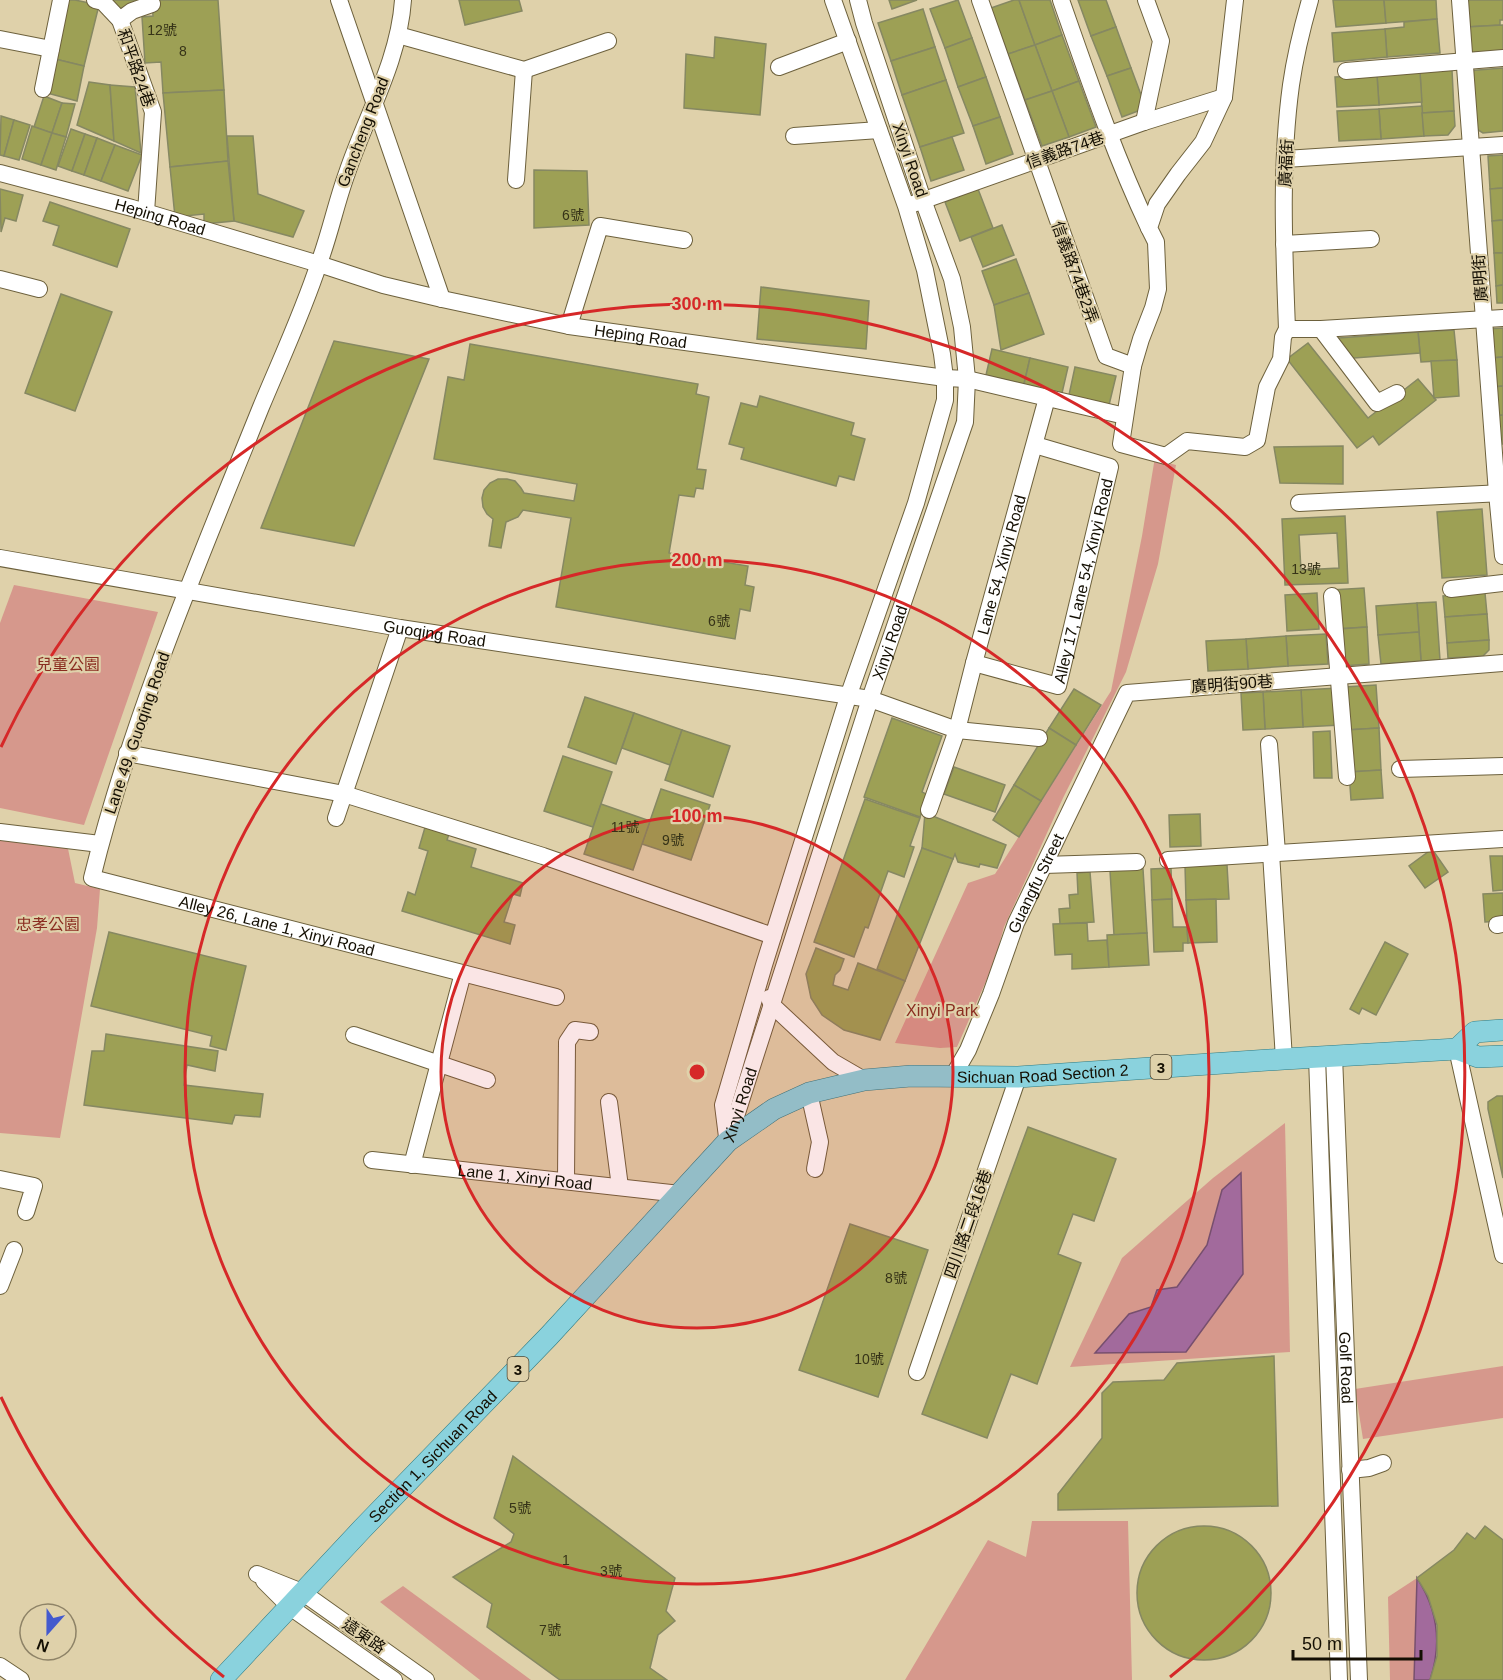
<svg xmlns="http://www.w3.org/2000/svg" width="1503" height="1680" font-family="Arial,'Noto Sans TC',sans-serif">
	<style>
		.green { fill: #d6988c }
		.water { fill: #a26a9c; stroke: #774f6e; stroke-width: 1.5 }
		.building { fill: #9da055; stroke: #868862; stroke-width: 1.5; fill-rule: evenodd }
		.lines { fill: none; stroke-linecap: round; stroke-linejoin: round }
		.minor-casing { stroke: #6d613d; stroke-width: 18 }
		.major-casing { stroke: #2e7a82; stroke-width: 22 }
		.minor { stroke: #fff; stroke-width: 16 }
		.major { stroke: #8ad2dd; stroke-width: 21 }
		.ring { fill: none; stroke: #d62828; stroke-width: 3 }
		.labels { text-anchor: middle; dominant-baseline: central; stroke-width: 4.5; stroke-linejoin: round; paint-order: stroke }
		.number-label { font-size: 14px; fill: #363318 }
		.shield { fill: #dfd1aa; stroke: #514935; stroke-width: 1.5 }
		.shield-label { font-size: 15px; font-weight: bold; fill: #140f03 }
		.street-label { font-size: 16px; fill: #140f03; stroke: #dfd1aa }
		.park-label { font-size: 16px; fill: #8a2d20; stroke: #dfd1aa }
		.centre { fill: #d62828; stroke: #dfd1aa; stroke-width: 3 }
		.ring-label { font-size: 18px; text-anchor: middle; font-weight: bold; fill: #d62828; stroke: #dfd1aa; stroke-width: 4.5; stroke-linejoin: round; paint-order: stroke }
	</style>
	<rect width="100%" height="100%" fill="#dfd1aa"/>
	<g class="green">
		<path d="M1155,457L1164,462L1176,465L1158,564L1126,672L1063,798L1004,927L994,963L957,1047L940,1048L895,1043L968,883L995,874L1111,691L1142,536Z"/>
		<path d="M14,585L158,612L84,825L0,808V623Z"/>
		<path d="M0,824L65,834L75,883L100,889L97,928L60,1138L0,1133Z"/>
		<path d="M1285,1123L1290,1352L1070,1367L1122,1258L1213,1178Z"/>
		<path d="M1503,1366V1418L1363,1439L1355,1389Z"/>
		<path d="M1032,1521H1128L1132,1680H905L988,1540L1026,1557Z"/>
		<path d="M1417,1578L1414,1680H1390L1388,1597Z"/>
		<path d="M403,1586L531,1680H480L380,1602Z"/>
	</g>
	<g class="water">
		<path d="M1241,1173L1243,1274L1186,1352L1095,1353L1129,1314L1151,1307L1157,1290L1177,1287L1207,1245L1222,1190Z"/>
		<path d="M1417,1578C1438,1610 1442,1644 1430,1680H1414Z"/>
	</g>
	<g class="building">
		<path d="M66,0H75L99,5L84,66L55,59Z"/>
		<path d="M110,0H142L116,10Z"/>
		<path d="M152,0H218L224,90L163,93L161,62L145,63L142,17L153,16Z"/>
		<path d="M459,0H519L522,11L465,25Z"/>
		<path d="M889,0H917L892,9Z"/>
		<path d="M958,0L972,38L945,48L930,9Z"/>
		<path d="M1014,0H1019L1035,45L1008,54L991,8Z"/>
		<path d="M1019,0H1050L1062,35L1035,45Z"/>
		<path d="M1078,0H1106L1116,27L1091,36Z"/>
		<path d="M1333,0H1384L1386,23L1336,27Z"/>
		<path d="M1384,0H1436L1437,19L1386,23Z"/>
		<path d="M1464,0H1503V20H1500V25L1466,27Z"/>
		<path d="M923,9L935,47L891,61L878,23Z"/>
		<path d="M1437,19L1440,53L1387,57L1385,29L1404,27V22Z"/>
		<path d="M1503,25V53L1468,55L1466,27Z"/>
		<path d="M1116,27L1131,68L1107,76L1091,36Z"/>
		<path d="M1385,29L1387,57L1334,62L1332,33Z"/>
		<path d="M1062,35L1079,81L1052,91L1035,45Z"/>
		<path d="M715,37L766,44L760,115L684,108L686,54L714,58Z"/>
		<path d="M972,38L986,77L958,87L945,48Z"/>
		<path d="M1035,45L1052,91L1025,100L1008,54Z"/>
		<path d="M935,47L946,80L902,95L891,61Z"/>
		<path d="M55,59L84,66L77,101L47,93Z"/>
		<path d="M1131,68L1146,108L1122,117L1107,76Z"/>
		<path d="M1503,68V131L1483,133L1470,125L1466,71Z"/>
		<path d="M1452,70L1454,111L1422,113L1420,72Z"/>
		<path d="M1420,72L1422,102L1379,105L1377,75Z"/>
		<path d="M1377,75L1379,105L1337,107L1335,77Z"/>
		<path d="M986,77L1000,117L973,126L958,87Z"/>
		<path d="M946,80L964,133L920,147L902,95Z"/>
		<path d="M1079,81L1096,127L1069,137L1052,91Z"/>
		<path d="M89,82L110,85L114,141L77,125Z"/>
		<path d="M110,85L135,87L141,153L114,141Z"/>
		<path d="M224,90L228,161L170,167L163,93Z"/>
		<path d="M1052,91L1069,137L1042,146L1025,100Z"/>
		<path d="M44,96L62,103L52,133L34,127Z"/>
		<path d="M62,103L75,104L66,137L52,133Z"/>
		<path d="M1422,106L1424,136L1381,139L1379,109Z"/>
		<path d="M1379,109L1381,139L1339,141L1337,111Z"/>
		<path d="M1454,111L1455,126L1448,135L1424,136L1422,113Z"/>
		<path d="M1,116L14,120L4,156L0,155Z"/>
		<path d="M1000,117L1013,154L986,164L973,126Z"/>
		<path d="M14,120L30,125L19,160L4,156Z"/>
		<path d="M32,126L52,133L41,165L22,159Z"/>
		<path d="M71,129L85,134L72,171L58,166Z"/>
		<path d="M52,133L66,137L56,170L41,165Z"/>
		<path d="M85,134L97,138L84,175L72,171Z"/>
		<path d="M227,136H253L258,194L304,211L293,237L234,221Z"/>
		<path d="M952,137L964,170L931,181L920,147Z"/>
		<path d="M97,138L115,145L101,181L84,175Z"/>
		<path d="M115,145L142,155L128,191L101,181Z"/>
		<path d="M1503,155V188L1490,189L1488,156Z"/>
		<path d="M228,161L234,221L204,224V214L175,217L170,167Z"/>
		<path d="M534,170L587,171L589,225L534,228Z"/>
		<path d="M1503,188V220L1492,221L1490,189Z"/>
		<path d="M0,189L23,195L16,221L5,218L1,232Z"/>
		<path d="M978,189L993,228L960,241L945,202Z"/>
		<path d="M50,202L130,229L117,267L53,245L59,226L43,221Z"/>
		<path d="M1503,220V253H1494L1492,221Z"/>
		<path d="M1002,225L1014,255L983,267L971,237Z"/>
		<path d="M1494,253H1503V285L1496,286Z"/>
		<path d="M1016,259L1029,293L994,305L982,271Z"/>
		<path d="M1503,285V303H1497L1496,286Z"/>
		<path d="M761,287L869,301L866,349L757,339Z"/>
		<path d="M1029,293L1044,334L1001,350L994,305Z"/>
		<path d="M61,294L112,312L75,411L25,393Z"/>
		<path d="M1503,328V357L1491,358L1488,329Z"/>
		<path d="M1454,330L1457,360L1421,362L1418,332Z"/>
		<path d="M1418,332L1420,353L1341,359L1339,338Z"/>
		<path d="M334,341L429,359L354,546L261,528Z"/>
		<path d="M1308,343L1368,418L1418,379L1436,400L1379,445L1373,436L1357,448L1287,359Z"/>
		<path d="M470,344L698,384L696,394L709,397L697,469L706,470L703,489L696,488L694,497L679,495L669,553L748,566L745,585L754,587L750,611L740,609L735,639L556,607L571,518L523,510L518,517L506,522L501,548L489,546L493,519L487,514L483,507L482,498L484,490L490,483L498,479H507L515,481L521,488L524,493L574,501L577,484L434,459L448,377L464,380Z"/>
		<path d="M992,349L1030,358L1024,384L986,375Z"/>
		<path d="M1503,357V386L1493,387L1491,358Z"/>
		<path d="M1030,358L1068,367L1062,393L1024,384Z"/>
		<path d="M1457,360L1459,396L1434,398L1431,361Z"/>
		<path d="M1075,367L1116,376L1109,405L1069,395Z"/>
		<path d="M1503,386V415L1495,416L1493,387Z"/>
		<path d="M760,396L854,423L851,435L865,439L854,480L839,476L836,486L741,459L744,448L729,444L741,403L757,407Z"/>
		<path d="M1503,415V444H1498L1495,416Z"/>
		<path d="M1343,446V484L1280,483L1274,447Z"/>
		<path d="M1482,509L1487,575L1442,578L1437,512Z"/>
		<path d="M1345,516L1348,583L1285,585L1282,519ZM1337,533L1339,568L1301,570L1299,535Z"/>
		<path d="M1364,588L1367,627L1334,629L1331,590Z"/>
		<path d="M1317,593L1319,629L1287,631L1285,595Z"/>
		<path d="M1485,593L1487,614L1445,617L1443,596Z"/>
		<path d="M1436,602L1440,660L1421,661L1417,603Z"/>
		<path d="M1417,603L1419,632L1378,635L1376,606Z"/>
		<path d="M1487,614L1489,640L1447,643L1445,617Z"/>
		<path d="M1367,627L1369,664L1342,666L1340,629Z"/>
		<path d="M1419,632L1421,661L1381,664L1378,635Z"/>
		<path d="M1326,634L1328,664L1288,666L1286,636Z"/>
		<path d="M1286,636L1288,666L1248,669L1246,639Z"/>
		<path d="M1246,639L1248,669L1208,671L1206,641Z"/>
		<path d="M1489,640V650L1483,656L1448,658L1447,643Z"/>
		<path d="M1376,685L1379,728L1346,730L1344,687Z"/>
		<path d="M1339,688L1341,725L1303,727L1301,690Z"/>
		<path d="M1074,689L1101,705L1076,745L1049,728Z"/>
		<path d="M1301,690L1303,727L1265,729L1263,692Z"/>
		<path d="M1263,692L1265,729L1243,730L1241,693Z"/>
		<path d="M585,697L634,713L616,764L568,747Z"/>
		<path d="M634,713L682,730L670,765L622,748Z"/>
		<path d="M892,718L942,736L922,792L928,795L920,817L864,797Z"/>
		<path d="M1049,728L1076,745L1041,801L1014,785Z"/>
		<path d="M1379,728L1381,770L1349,772L1346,730Z"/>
		<path d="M682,730L730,746L713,797L665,780Z"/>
		<path d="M1330,731L1332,778H1314L1313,732Z"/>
		<path d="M563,756L612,772L593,827L544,811Z"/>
		<path d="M954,767L1005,785L995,812L944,794Z"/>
		<path d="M1381,770L1383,798L1351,800L1349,772Z"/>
		<path d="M1014,785L1041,801L1019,837L993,820Z"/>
		<path d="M661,789L710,805L691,860L642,844Z"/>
		<path d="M865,799L920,818L910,846L914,847L904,877L888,871L868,928L865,927L854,957L814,942Z"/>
		<path d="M601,804L650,821L633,870L584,854Z"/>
		<path d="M925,813L1006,845L997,868L980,864L979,867L958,862L955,854L953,859L922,848Z"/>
		<path d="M1200,814L1201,846L1170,847L1169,815Z"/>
		<path d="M426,824L450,831L447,840L476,849L471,867L523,883L520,896L513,894L504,922L515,925L510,944L402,911L408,892L415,895L428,851L419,848Z"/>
		<path d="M922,848L953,859L905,981L877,969Z"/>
		<path d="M1432,849L1448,872L1425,888L1409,866Z"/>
		<path d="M1490,856H1503V890L1493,891Z"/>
		<path d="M1227,865L1229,899L1186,900L1185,866Z"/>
		<path d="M1171,868L1172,899L1152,900L1151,869Z"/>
		<path d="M1143,869L1147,933L1114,935L1110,871Z"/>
		<path d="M1090,872L1094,922L1060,924L1059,909L1070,908L1069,895L1078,894L1077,873Z"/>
		<path d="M1503,893V921L1485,922L1483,894Z"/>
		<path d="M1172,899L1173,927H1187L1188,943H1183V951L1154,952L1152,900Z"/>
		<path d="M1216,899L1217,942L1188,943L1186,900Z"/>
		<path d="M1087,923L1088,941L1107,940L1109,967L1072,969V954L1055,955L1053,924Z"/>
		<path d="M109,932L246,966L226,1050L210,1046L212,1036L91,1006Z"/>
		<path d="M1147,933L1149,965L1109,967L1107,935Z"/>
		<path d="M1385,942L1408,954L1376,1015L1362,1008L1359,1014L1350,1009Z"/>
		<path d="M816,948L844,959L840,970L835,975L833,985L848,990L858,963L905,981L880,1040L844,1030L822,1015L811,998L806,974Z"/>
		<path d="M106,1034L218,1051L215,1071L187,1065L184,1085L263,1094L260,1117L235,1115L232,1124L84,1105L92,1051H104Z"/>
		<path d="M1497,1096H1503V1178L1488,1109V1102Z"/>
		<path d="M1028,1127L1116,1159L1094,1221L1073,1214L1058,1254L1081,1263L1037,1384L1011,1374L987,1438L922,1414Z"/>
		<path d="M850,1224L928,1250L878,1397L799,1370Z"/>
		<path d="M1274,1356L1278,1506L1058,1510V1494L1102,1438V1393L1113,1382L1164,1380L1177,1363Z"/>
		<path d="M513,1456L675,1578L666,1611L675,1621L658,1635L650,1668L667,1680H560L487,1627L492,1604L453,1577L511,1542L514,1534L494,1518Z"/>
		<circle cx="1204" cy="1593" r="67"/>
		<path d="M1485,1526L1503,1540V1680H1430L1437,1656V1625L1428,1596L1417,1578L1454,1550L1467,1533L1475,1539Z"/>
	</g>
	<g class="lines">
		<g class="minor-casing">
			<g id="minor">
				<path d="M95,0L103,2L120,20L153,112L146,212"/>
				<path d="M339,0L442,299"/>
				<path id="s1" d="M403,0C399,61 366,116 347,173C336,203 330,234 319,263C303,312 281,359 261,407C199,561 132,716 92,878L556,997"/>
				<path d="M980,0L1106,356L1133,366"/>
				<path d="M1061,0C1088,77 1114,154 1149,228"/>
				<path d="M1235,0L1224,97L1203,142L1178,174L1157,204L1149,228L1156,242L1158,289L1153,308L1141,339L1133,366L1121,444L1166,456L1187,441L1245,447L1257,440L1267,387L1281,359L1283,337L1287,329C1284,248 1280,166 1291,85C1295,57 1302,28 1310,0"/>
				<path d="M1460,0L1497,493L1503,556"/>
				<path d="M120,20L132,11L152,4"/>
				<path d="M398,35L524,70L608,41"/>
				<path d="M0,39L51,49"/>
				<path d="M779,67L848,41"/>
				<path d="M1346,71L1503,58"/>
				<path d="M43,89L61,0"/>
				<path d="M1144,122L1161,41L1146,0"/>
				<path d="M794,136L879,130"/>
				<path d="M1285,159L1503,145"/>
				<path id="s2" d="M0,173L132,208L319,264L383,285L442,299L569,326L945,378L967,379L1125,416"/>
				<path d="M516,180L524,70"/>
				<path d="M913,204L1144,122L1224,97"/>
				<path d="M1284,244L1371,239"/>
				<path d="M0,279L39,289"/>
				<path d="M569,326L600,226L684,240"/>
				<path d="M1287,329H1321L1503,318"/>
				<path d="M1321,329L1377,403L1397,393"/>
				<path d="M1299,503L1503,493"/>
				<path id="s3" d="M0,558L400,628L870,699L957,730L1039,738"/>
				<path d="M1451,589L1503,583"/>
				<path d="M1332,596L1347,777"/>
				<path id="s4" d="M974,663L1058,686L1110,467L1035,445"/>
				<path d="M1269,744L1277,853"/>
				<path d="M127,753L344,794L543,856L773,936"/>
				<path d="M1400,769L1503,766"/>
				<path id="s5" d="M929,810L957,730L974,663L1047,398"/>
				<path d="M336,818L400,628"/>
				<path d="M0,832L100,844"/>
				<path d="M1271,853L1284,1059"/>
				<path d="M1168,860L1503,839"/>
				<path d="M1044,865L1137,862"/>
				<path d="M1497,925L1503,924"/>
				<path d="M769,998L772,1005L833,1062L864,1080"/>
				<path d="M354,1035L487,1080"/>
				<path d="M1457,1049L1503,1255"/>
				<path id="s6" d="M1334,1056L1359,1680"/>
				<path d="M1317,1057L1339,1680"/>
				<path id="s7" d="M953,1076L968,1050L991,994L1016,923L1127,693L1503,663"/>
				<path d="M809,1093L820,1142L815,1169"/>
				<path d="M609,1102L620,1187"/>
				<path d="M727,1137L723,1105L764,965L848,697L916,503L945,400V378L942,354L925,270L906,206L833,0"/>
				<path id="s8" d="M728,1141L870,699L965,422L967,379L962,327L952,279L923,200L864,23L858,0"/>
				<path id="s9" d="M372,1160L680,1194"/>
				<path d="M412,1165L463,973"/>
				<path d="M0,1179L34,1186L26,1212"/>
				<path d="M566,1181L567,1042L575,1030L590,1032"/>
				<path d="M0,1286L14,1250"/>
				<path d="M917,1372L1018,1077"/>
				<path d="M1350,1470L1369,1468L1383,1463"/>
				<path d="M257,1574L302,1592L426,1680"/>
				<path d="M264,1581L290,1607L394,1680"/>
				<path d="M0,1666L21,1680"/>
			</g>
		</g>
		<g class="major-casing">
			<g id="major">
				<path d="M1457,1049L1475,1032L1503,1030"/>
				<path id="s10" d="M221,1680L363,1528L549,1336L728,1141L774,1109L809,1093L864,1080L911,1076L1018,1077L1284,1059L1457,1049L1478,1057L1503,1056"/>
			</g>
		</g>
		<use href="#minor" class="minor"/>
		<use href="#major" class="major"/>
	</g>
	<circle cx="697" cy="1072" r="256" fill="#d62828" fill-opacity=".12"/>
	<g class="ring">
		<circle cx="697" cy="1072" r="256"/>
		<circle cx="697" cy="1072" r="512"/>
		<path d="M224 1677A768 768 0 0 1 1 1397M1 747A768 768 0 1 1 1170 1677"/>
	</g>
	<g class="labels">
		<g class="number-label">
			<text x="162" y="30">12號</text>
			<text x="183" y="51">8</text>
			<text x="573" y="215">6號</text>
			<text x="1306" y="569">13號</text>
			<text x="719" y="621">6號</text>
			<text x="625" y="827">11號</text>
			<text x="673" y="840">9號</text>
			<text x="896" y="1278">8號</text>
			<text x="869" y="1359">10號</text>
			<text x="520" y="1508">5號</text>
			<text x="566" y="1560">1</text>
			<text x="611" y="1571">3號</text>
			<text x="550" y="1630">7號</text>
		</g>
		<g class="shield">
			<rect x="1150.5" y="1055" width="21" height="24" rx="4.5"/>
			<rect x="507.5" y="1357" width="21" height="24" rx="4.5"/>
		</g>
		<g class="shield-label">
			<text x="1161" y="1067">3</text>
			<text x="518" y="1369">3</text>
		</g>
		<g class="street-label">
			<text transform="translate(136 68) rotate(71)">和平路24巷</text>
			<text transform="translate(363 132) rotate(-69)">Gancheng Road</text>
			<text transform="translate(1065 150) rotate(-19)">信義路74巷</text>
			<text transform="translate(910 160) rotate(71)">Xinyi Road</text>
			<text transform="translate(1286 163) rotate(-87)">廣福街</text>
			<text stroke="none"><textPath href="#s2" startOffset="166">Heping Road</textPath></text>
			<text transform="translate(1075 272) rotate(70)">信義路74巷2弄</text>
			<text transform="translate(1480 278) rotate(-94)">廣明街</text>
			<text stroke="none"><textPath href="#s2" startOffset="662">Heping Road</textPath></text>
			<text stroke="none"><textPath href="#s5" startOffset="256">Lane 54, Xinyi Road</textPath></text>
			<text stroke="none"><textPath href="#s4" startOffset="195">Alley 17, Lane 54, Xinyi Road</textPath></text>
			<text stroke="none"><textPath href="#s3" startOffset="441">Guoqing Road</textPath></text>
			<text stroke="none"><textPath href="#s8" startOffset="524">Xinyi Road</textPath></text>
			<text transform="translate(1232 684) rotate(-4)">廣明街90巷</text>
			<text transform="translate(137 733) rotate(-71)">Lane 49, Guoqing Road</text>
			<text stroke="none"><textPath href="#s7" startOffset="210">Guangfu Street</textPath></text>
			<text stroke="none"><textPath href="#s1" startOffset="1124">Alley 26, Lane 1, Xinyi Road</textPath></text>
			<text stroke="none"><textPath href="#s10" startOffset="1070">Sichuan Road Section 2</textPath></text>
			<text stroke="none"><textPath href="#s8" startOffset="38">Xinyi Road</textPath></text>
			<text stroke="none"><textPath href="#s9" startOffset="154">Lane 1, Xinyi Road</textPath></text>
			<text transform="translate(968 1224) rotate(-71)">四川路二段16巷</text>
			<text stroke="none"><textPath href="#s6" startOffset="312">Golf Road</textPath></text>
			<text stroke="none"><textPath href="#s10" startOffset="308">Section 1, Sichuan Road</textPath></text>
			<text transform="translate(364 1636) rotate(35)">遠東路</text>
		</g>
		<g class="park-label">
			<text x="68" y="664">兒童公園</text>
			<text x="48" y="924">忠孝公園</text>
			<text x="942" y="1010">Xinyi Park</text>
		</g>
	</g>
	<circle cx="697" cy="1072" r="9" class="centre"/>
	<g class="ring-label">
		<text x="697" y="310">300 m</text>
		<text x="697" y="566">200 m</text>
		<text x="697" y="822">100 m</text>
	</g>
	<g transform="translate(48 1632) rotate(201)"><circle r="28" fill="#dfd1aa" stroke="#8e8367" stroke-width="1.5"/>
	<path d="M0-4.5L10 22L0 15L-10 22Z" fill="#445ace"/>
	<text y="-9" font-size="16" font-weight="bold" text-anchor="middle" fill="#140f03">N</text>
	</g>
	<path d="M1293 1650v9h128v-9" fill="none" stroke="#140f03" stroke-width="3"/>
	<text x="1302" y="1650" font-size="18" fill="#140f03" stroke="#dfd1aa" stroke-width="4.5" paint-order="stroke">50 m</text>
</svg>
